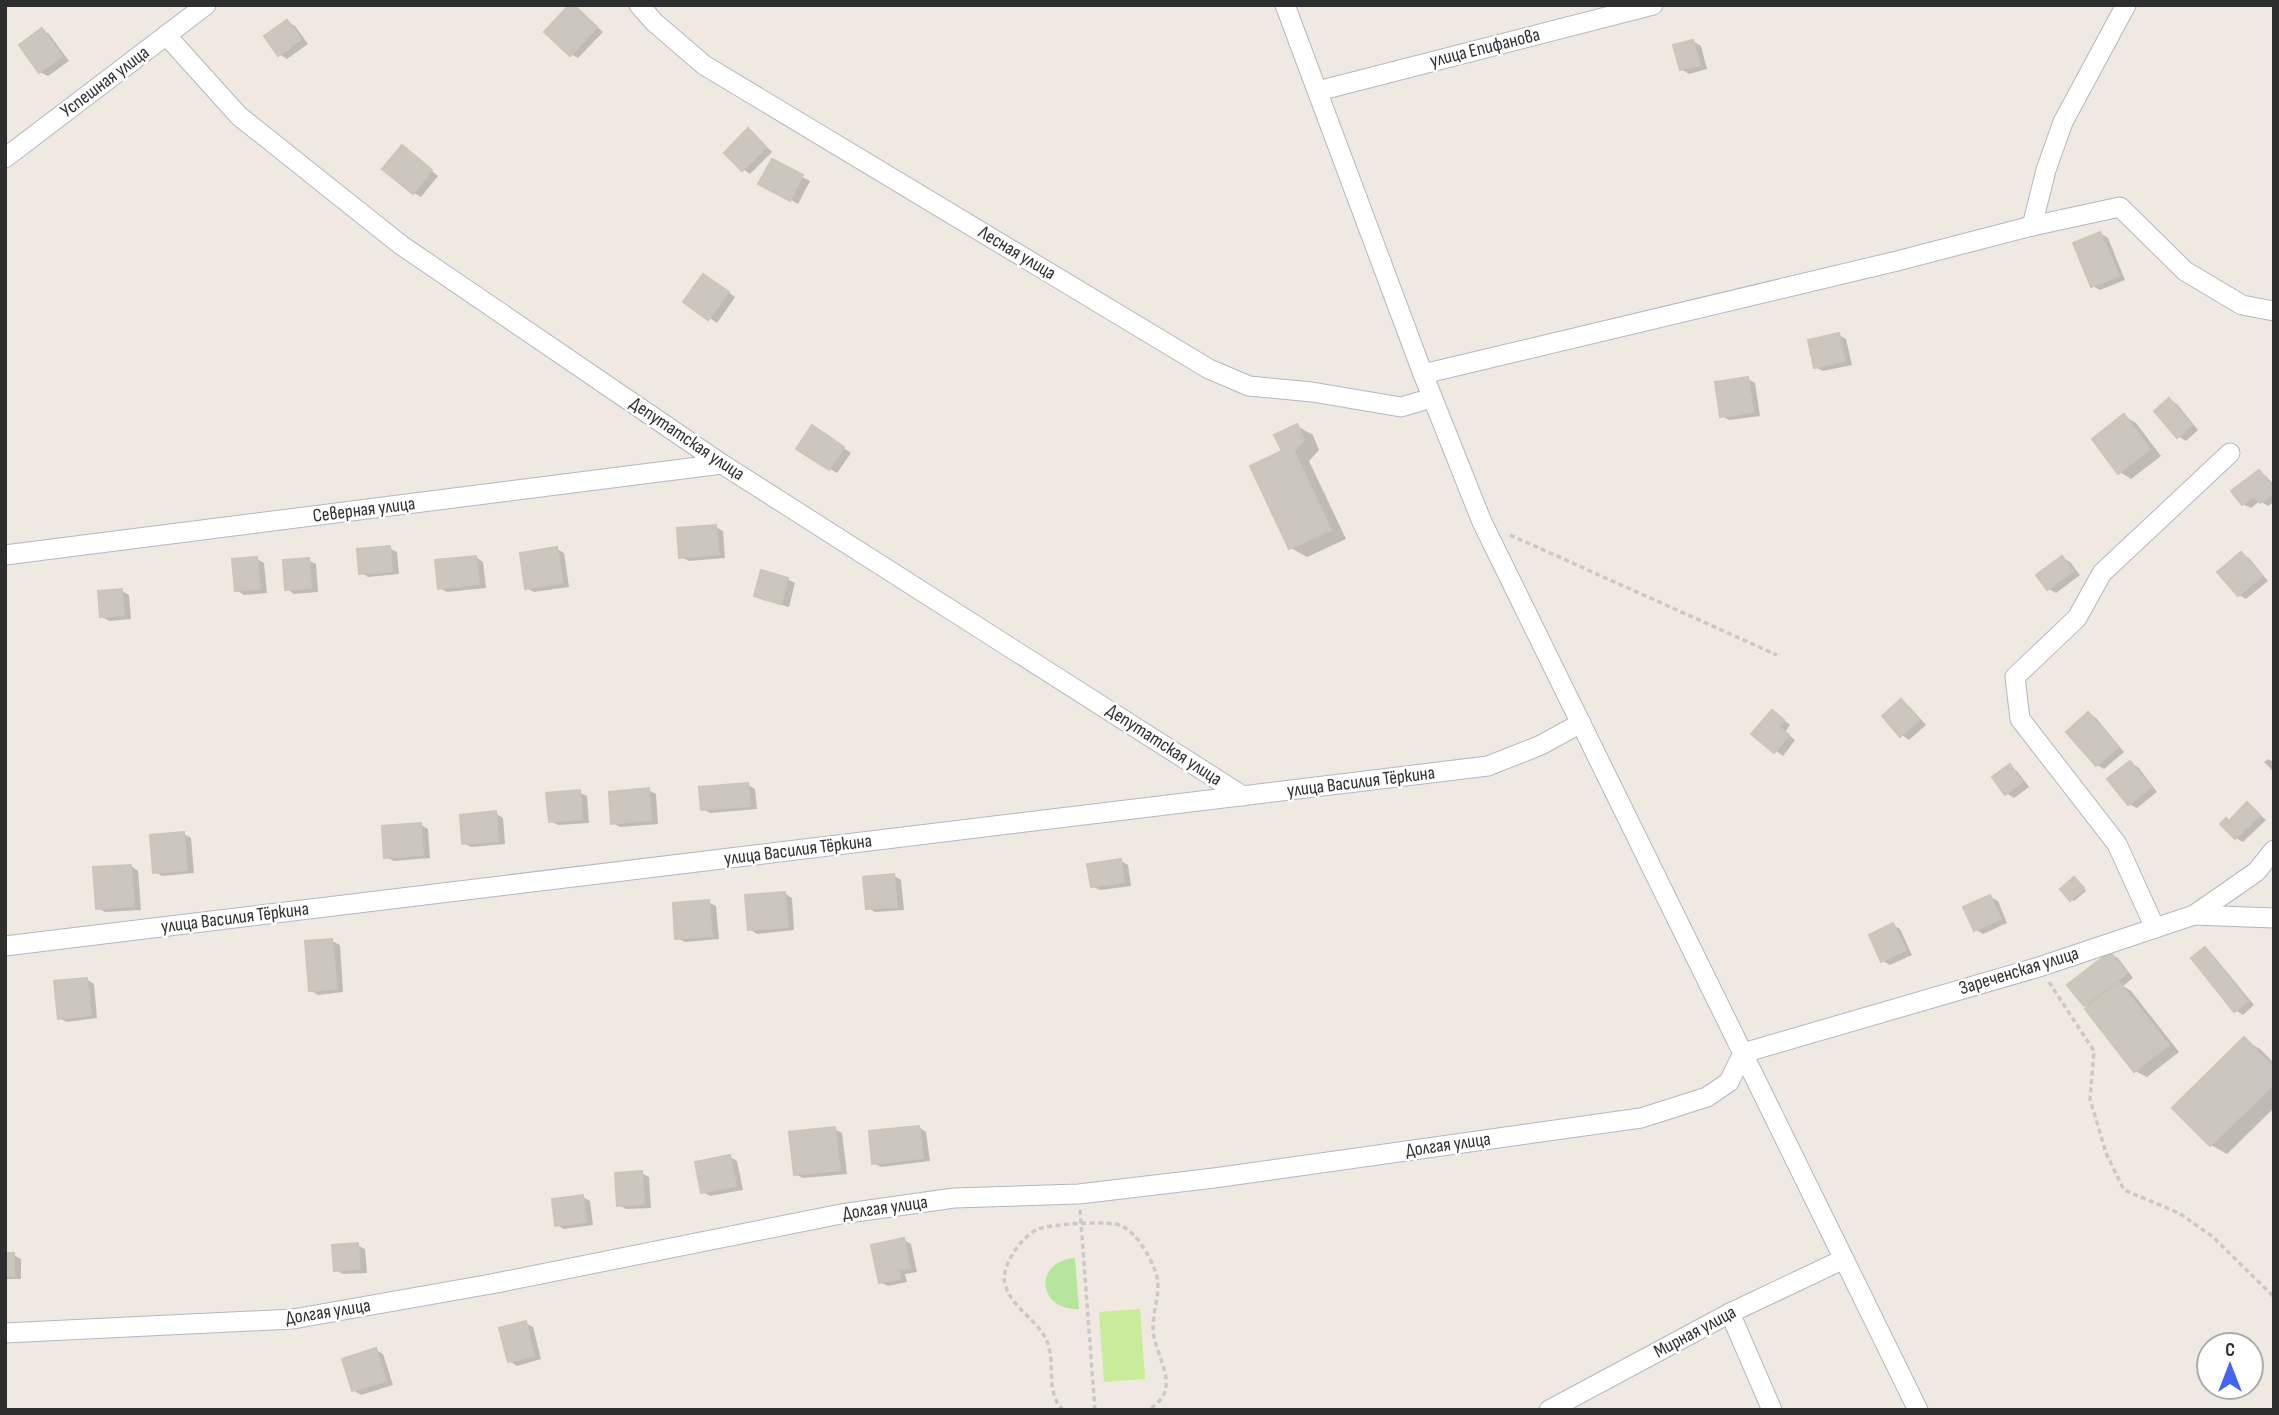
<svg xmlns="http://www.w3.org/2000/svg" width="2279" height="1415" font-family="'Sofia Sans Condensed',sans-serif">
	<style>
		.green { fill: #b6e59e }
		.pitch { fill: #c9ec9a }
		.shadow { fill: #0003 }
		.building { fill: #cbc7bf; stroke: #cbc5ba; stroke-width: 2 }
		.lines { fill: none; stroke-linecap: round; stroke-linejoin: round }
		.minor-casing { stroke: #b4b7c1; stroke-width: 21 }
		.path { stroke: #c9c9c9; stroke-width: 3.5; stroke-dasharray: 5 3.5; stroke-linecap: butt }
		.minor { stroke: #fff; stroke-width: 19 }
		.labels { text-anchor: middle; dominant-baseline: central; stroke-width: 5; stroke-linejoin: round; paint-order: stroke }
		.street-label { font-size: 19px; fill: #2e2e2e; stroke: #fff }
	</style>
	<rect width="100%" height="100%" fill="#efe9e1"/>
	<path class="green" d="M1075,1258L1079,1309C1037,1311 1033,1261 1075,1258Z"/>
	<path class="pitch" d="M1140,1309L1145,1379L1104,1382L1099,1312Z"/>
	<g class="shadow">
		<path d="M572,5L603,32L578,58L571,54Z"/>
		<path d="M288,22L295,26L308,44L287,59L279,54Z"/>
		<path d="M42,30L49,34L69,61L48,76L40,72Z"/>
		<path d="M1693,41L1701,46L1707,69L1689,74L1681,69Z"/>
		<path d="M748,131L755,135L772,152L750,174L743,169Z"/>
		<path d="M409,152L438,176L421,197L414,193Z"/>
		<path d="M773,161L810,181L798,204L761,183Z"/>
		<path d="M2100,233L2108,238L2125,280L2100,290L2093,286Z"/>
		<path d="M711,280L735,297L717,323L685,301Z"/>
		<path d="M1839,335L1846,339L1852,365L1823,371L1815,367Z"/>
		<path d="M1748,379L1755,383L1760,416L1729,420L1722,416Z"/>
		<path d="M2169,400L2177,404L2198,430L2186,441L2178,436Z"/>
		<path d="M2124,416L2136,423L2161,456L2131,479L2120,472Z"/>
		<path d="M1297,426L1313,435L1319,450L1309,461L1346,539L1307,557L1291,548L1253,467L1284,452Z"/>
		<path d="M820,432L851,453L837,473L830,469Z"/>
		<path d="M2259,472L2266,476L2274,485V502L2268,506L2260,501L2251,508L2243,504Z"/>
		<path d="M716,527L723,531L725,558L689,561L681,557Z"/>
		<path d="M389,548L397,552L399,574L368,577L361,572Z"/>
		<path d="M557,549L564,553L569,587L534,592L526,588Z"/>
		<path d="M2242,554L2249,558L2268,581L2246,599L2239,595Z"/>
		<path d="M476,557L483,562L486,588L447,592L440,588Z"/>
		<path d="M2062,558L2070,562L2080,575L2056,593L2049,589Z"/>
		<path d="M257,559L264,563L267,593L244,595L236,590Z"/>
		<path d="M308,560L316,564L318,592L294,594L287,589Z"/>
		<path d="M787,579L795,583L789,607L763,600L756,595Z"/>
		<path d="M122,591L129,595L131,619L109,621L101,616Z"/>
		<path d="M1901,702L1909,706L1926,725L1909,740L1902,735Z"/>
		<path d="M2089,714L2096,718L2124,752L2104,769L2097,765Z"/>
		<path d="M1779,716L1790,725L1785,732L1795,740L1783,756L1754,734Z"/>
		<path d="M2268,759L2274,762V772L2264,762Z"/>
		<path d="M2130,763L2138,767L2157,792L2137,808L2129,804Z"/>
		<path d="M2010,766L2017,771L2029,787L2014,798L2006,793Z"/>
		<path d="M748,785L755,789L757,809L710,813L703,809Z"/>
		<path d="M648,790L656,794L658,824L620,827L613,823Z"/>
		<path d="M579,792L587,796L589,823L558,825L550,821Z"/>
		<path d="M2248,804L2266,820L2243,842L2236,838L2230,822Z"/>
		<path d="M495,813L503,818L505,844L471,847L464,843Z"/>
		<path d="M421,825L428,829L430,858L394,861L386,857Z"/>
		<path d="M184,834L191,838L194,873L162,876L155,872Z"/>
		<path d="M1121,861L1128,865L1131,886L1100,890L1092,886Z"/>
		<path d="M131,866L138,871L141,910L105,912L98,908Z"/>
		<path d="M894,876L901,880L904,910L875,912L868,908Z"/>
		<path d="M2078,881L2086,891L2074,901L2071,899Z"/>
		<path d="M784,893L792,898L794,930L757,934L749,929Z"/>
		<path d="M1990,897L1998,901L2007,923L1983,934L1975,929Z"/>
		<path d="M708,902L716,906L719,939L685,942L677,938Z"/>
		<path d="M1893,925L1900,929L1912,955L1890,965L1883,961Z"/>
		<path d="M332,941L340,945L343,992L318,995L310,990Z"/>
		<path d="M2205,949L2212,954L2254,1005L2243,1015L2235,1010Z"/>
		<path d="M2111,954L2118,958L2133,978L2123,986L2131,991L2179,1052L2147,1077L2135,1071L2090,1008L2085,1005Z"/>
		<path d="M86,979L94,984L97,1018L67,1022L59,1018Z"/>
		<path d="M2244,1040L2260,1049L2274,1063V1108L2227,1154L2211,1145Z"/>
		<path d="M919,1127L926,1132L930,1161L881,1167L874,1163Z"/>
		<path d="M834,1129L842,1133L847,1174L803,1178L795,1174Z"/>
		<path d="M730,1157L737,1161L743,1190L710,1196L703,1192Z"/>
		<path d="M641,1173L649,1177L651,1208L626,1209L618,1205Z"/>
		<path d="M583,1197L590,1201L593,1225L564,1229L557,1225Z"/>
		<path d="M904,1240L911,1244L917,1272L905,1274L907,1282L888,1286L880,1282Z"/>
		<path d="M357,1245L365,1249L367,1273L343,1274L335,1270Z"/>
		<path d="M5,1255H13L21,1259V1279H5Z"/>
		<path d="M525,1323L533,1327L541,1359L517,1366L509,1361Z"/>
		<path d="M376,1350L383,1354L393,1385L361,1395L353,1390Z"/>
	</g>
	<g class="building">
		<path d="M569,5H574L597,27L570,56L544,32Z"/>
		<path d="M287,20L301,39L278,56L264,36Z"/>
		<path d="M42,28L62,56L39,73L19,45Z"/>
		<path d="M1693,40L1700,65L1680,70L1673,45Z"/>
		<path d="M748,128L766,147L742,171L724,153Z"/>
		<path d="M402,145L432,170L413,194L382,169Z"/>
		<path d="M772,159L803,175L790,201L758,184Z"/>
		<path d="M2100,232L2119,276L2091,287L2073,243Z"/>
		<path d="M703,274L729,292L708,320L683,302Z"/>
		<path d="M1839,333L1845,361L1814,368L1808,340Z"/>
		<path d="M1748,377L1753,412L1720,417L1715,382Z"/>
		<path d="M2169,398L2192,425L2177,438L2154,411Z"/>
		<path d="M2124,414L2150,449L2118,474L2092,439Z"/>
		<path d="M1297,424L1304,440L1294,451L1331,530L1289,549L1250,466L1282,451L1274,435Z"/>
		<path d="M812,425L844,447L829,470L796,449Z"/>
		<path d="M2259,470L2274,489V493L2260,503L2254,496L2242,505L2231,491Z"/>
		<path d="M716,525L719,554L679,558L677,528Z"/>
		<path d="M390,546L392,571L359,574L357,549Z"/>
		<path d="M557,547L563,583L525,589L520,553Z"/>
		<path d="M2241,552L2262,576L2238,596L2217,572Z"/>
		<path d="M476,556L479,584L438,589L435,560Z"/>
		<path d="M2062,556L2073,571L2047,590L2036,575Z"/>
		<path d="M257,557L260,589L235,591L232,559Z"/>
		<path d="M309,558L311,588L285,590L283,560Z"/>
		<path d="M761,570L788,578L781,604L754,596Z"/>
		<path d="M122,589L124,615L100,617L98,591Z"/>
		<path d="M1901,699L1919,720L1900,737L1882,716Z"/>
		<path d="M1772,710L1784,720L1779,727L1789,735L1774,753L1751,734Z"/>
		<path d="M2088,712L2118,747L2096,766L2066,732Z"/>
		<path d="M2130,761L2151,787L2128,805L2107,779Z"/>
		<path d="M2010,764L2022,782L2005,795L1992,777Z"/>
		<path d="M748,783L750,806L701,810L699,787Z"/>
		<path d="M649,788L651,820L611,824L609,792Z"/>
		<path d="M580,790L582,819L549,822L546,793Z"/>
		<path d="M2247,802L2260,815L2235,839L2220,824L2226,818L2229,821Z"/>
		<path d="M496,811L498,841L462,844L460,815Z"/>
		<path d="M421,823L423,855L384,858L382,826Z"/>
		<path d="M184,832L187,870L153,873L150,835Z"/>
		<path d="M1121,859L1124,882L1091,887L1087,864Z"/>
		<path d="M131,865L134,906L96,909L93,867Z"/>
		<path d="M894,874L897,907L866,909L863,877Z"/>
		<path d="M2074,877L2084,888L2070,901L2060,889Z"/>
		<path d="M785,892L788,927L748,930L745,895Z"/>
		<path d="M1990,895L2001,919L1974,931L1963,907Z"/>
		<path d="M709,900L712,936L675,939L673,903Z"/>
		<path d="M1893,923L1906,950L1881,962L1869,935Z"/>
		<path d="M332,939L337,989L309,991L305,941Z"/>
		<path d="M2205,947L2248,1001L2234,1012L2191,958Z"/>
		<path d="M2110,952L2127,973L2084,1006L2067,985Z"/>
		<path d="M87,978L91,1015L58,1019L54,981Z"/>
		<path d="M2119,982L2169,1045L2134,1072L2085,1009Z"/>
		<path d="M2244,1037L2274,1068V1084L2210,1146L2172,1108Z"/>
		<path d="M919,1126L923,1158L872,1164L869,1131Z"/>
		<path d="M835,1127L840,1170L794,1175L789,1132Z"/>
		<path d="M730,1155L736,1186L701,1193L695,1162Z"/>
		<path d="M642,1171L644,1204L617,1206L615,1173Z"/>
		<path d="M583,1195L586,1222L555,1226L552,1199Z"/>
		<path d="M904,1238L910,1268L899,1270L900,1279L879,1283L871,1245Z"/>
		<path d="M358,1243L360,1269L334,1271L332,1245Z"/>
		<rect x="5" y="1253" width="9" height="23"/>
		<path d="M526,1321L534,1356L508,1362L499,1328Z"/>
		<path d="M376,1348L386,1381L352,1391L342,1359Z"/>
	</g>
	<g class="lines">
		<g class="minor-casing">
			<g id="minor">
				<path d="M639,5L654,22L704,65L1209,369L1249,386L1312,392L1401,407L1432,398"/>
				<path d="M1285,5L1423,374L1482,522L1918,1410"/>
				<path d="M166,35L239,116L401,245L722,464L1243,796"/>
				<path d="M1318,91L1653,5"/>
				<path d="M5,158L206,5"/>
				<path d="M2032,226L2120,207L2185,271L2242,305L2274,311"/>
				<path d="M1423,374L1897,261L2032,226L2046,170L2063,122L2126,5"/>
				<path d="M5,555L722,464"/>
				<path d="M2194,915L2274,918"/>
				<path d="M2155,928L2117,844L2020,719L2015,677L2077,618L2102,573L2230,453"/>
				<path d="M5,946L1488,766L1541,745L1581,723"/>
				<path d="M1730,1313L1772,1410"/>
				<path d="M5,1333L293,1319L491,1284L841,1214L954,1198L1079,1194L1214,1178L1641,1118L1707,1097L1729,1082L1743,1053L2039,967L2194,915L2256,872L2274,850"/>
				<path d="M1549,1410L1730,1313L1844,1259"/>
			</g>
		</g>
		<g class="path">
			<path d="M1510,535L1777,655"/>
			<path d="M2049,982L2094,1051L2090,1099L2106,1153L2124,1190L2179,1213L2213,1237L2274,1297"/>
			<path d="M1080,1210L1095,1410"/>
			<path d="M1063,1410C1044,1391 1057,1362 1046,1339C1036,1319 1011,1307 1005,1284C1000,1266 1022,1236 1038,1229C1051,1224 1111,1220 1122,1226C1138,1234 1150,1257 1156,1273C1163,1295 1148,1317 1155,1341C1162,1367 1180,1393 1147,1410"/>
		</g>
		<use href="#minor" class="minor"/>
	</g>
	<g class="labels">
		<g class="street-label">
			<text transform="translate(1485 48) rotate(-14)">улица Епифанова</text>
			<text transform="translate(105 82) rotate(-37)">Успешная улица</text>
			<text transform="translate(1017 253) rotate(31)">Лесная улица</text>
			<text transform="translate(687 439) rotate(34)">Депутатская улица</text>
			<text transform="translate(364 510) rotate(-7)">Северная улица</text>
			<text transform="translate(1164 745) rotate(33)">Депутатская улица</text>
			<text transform="translate(1361 782) rotate(-7)">улица Василия Тёркина</text>
			<text transform="translate(798 850) rotate(-7)">улица Василия Тёркина</text>
			<text transform="translate(235 918) rotate(-7)">улица Василия Тёркина</text>
			<text transform="translate(2019 971) rotate(-17)">Зареченская улица</text>
			<text transform="translate(1448 1145) rotate(-8)">Долгая улица</text>
			<text transform="translate(885 1208) rotate(-8)">Долгая улица</text>
			<text transform="translate(328 1312) rotate(-9)">Долгая улица</text>
			<text transform="translate(1695 1332) rotate(-28)">Мирная улица</text>
		</g>
	</g>
	<rect width="2279" height="1415" fill="none" stroke="#2e2e2e" stroke-width="14"/>
	<g transform="translate(2230 1366)"><circle r="33" fill="#ffffff" stroke="#ababab" stroke-width="2"/>
	<path d="M0-5L12 26L0 18L-12 26Z" fill="#4264fb"/>
	<text y="-10" font-size="19" font-weight="bold" text-anchor="middle" fill="#2e2e2e">С</text>
	</g>
</svg>
